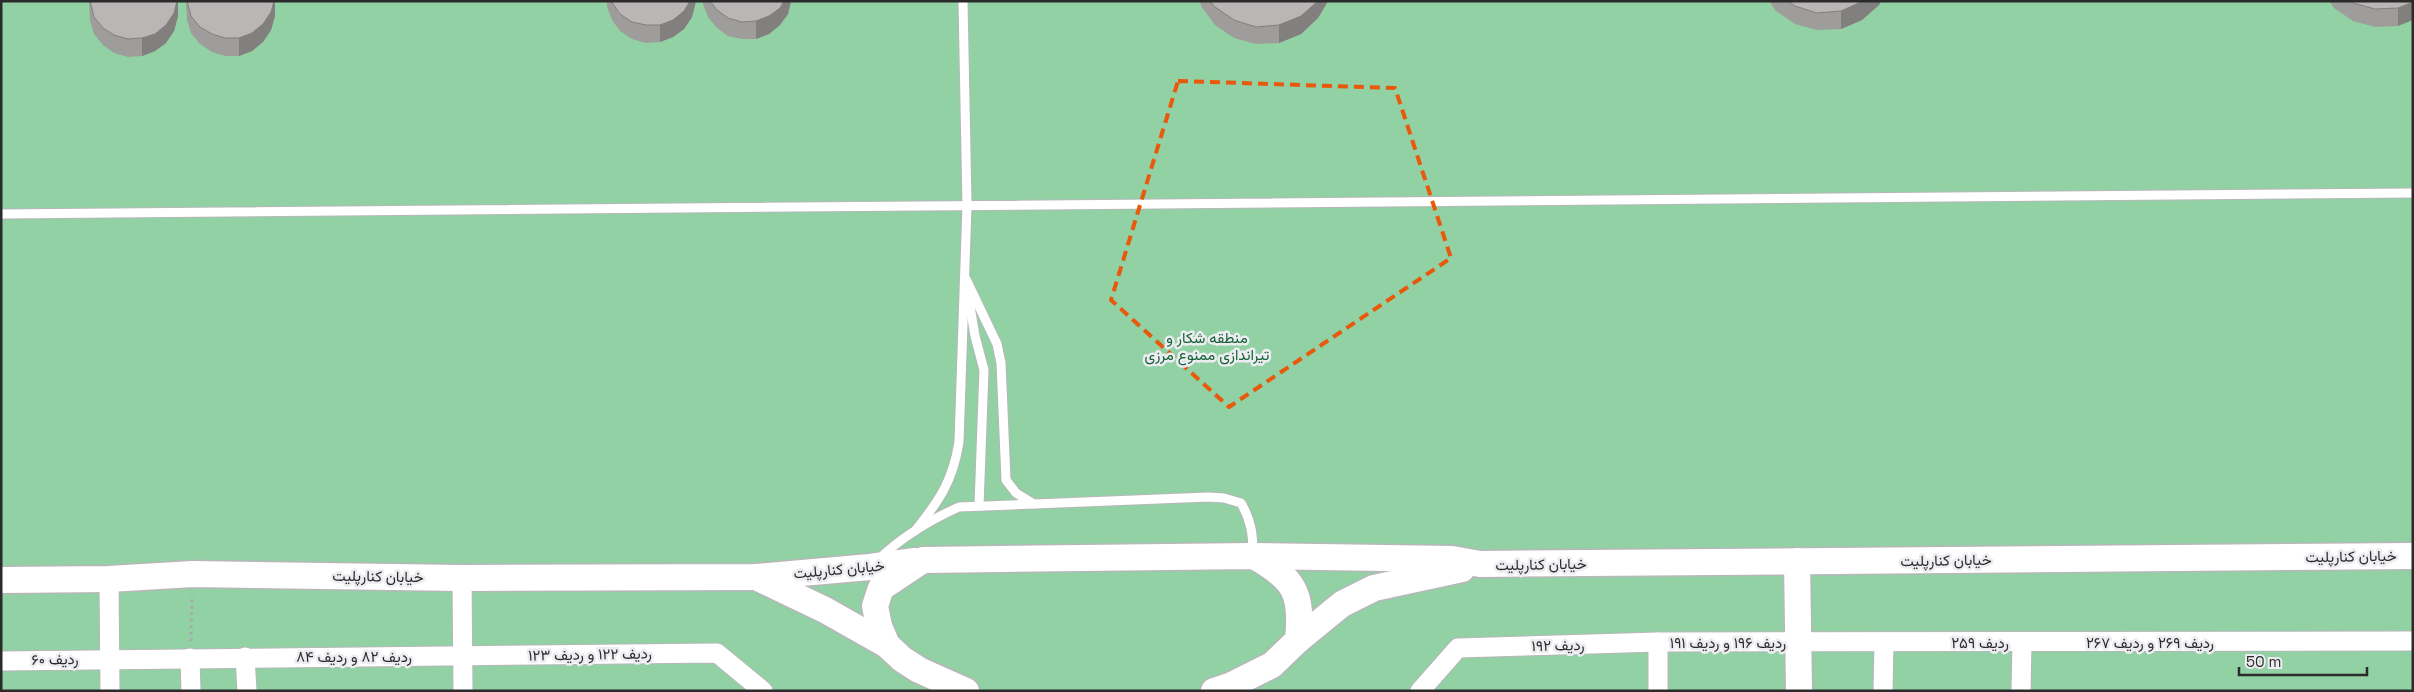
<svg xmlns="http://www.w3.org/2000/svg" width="2414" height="692" font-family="'Space Grotesk',Vazirmatn,sans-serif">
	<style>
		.green { fill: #91d1a3 }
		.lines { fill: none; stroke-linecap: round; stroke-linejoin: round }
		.lane-casing { stroke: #b7b7ba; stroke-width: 11 }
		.street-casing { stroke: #b7b7ba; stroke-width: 21 }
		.secondary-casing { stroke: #b7b7ba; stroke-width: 29 }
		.path { stroke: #a8a8ab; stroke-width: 3; stroke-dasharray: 2.5 4; stroke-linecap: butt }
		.lane { stroke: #fff; stroke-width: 9 }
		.street { stroke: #fff; stroke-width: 19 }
		.secondary { stroke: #fff; stroke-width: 26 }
		.wall { fill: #9f9d9c }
		.shaded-wall { fill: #827f7f }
		.building { fill: #b9b6b5; stroke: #827f7f }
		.marked { fill: none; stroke: #e8590c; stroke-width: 4; stroke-dasharray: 10 6; stroke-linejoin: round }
		.labels { text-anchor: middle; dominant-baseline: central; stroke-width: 5; stroke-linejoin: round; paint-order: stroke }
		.park-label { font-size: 15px; fill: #146236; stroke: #ededf1 }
		.street-label { font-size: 15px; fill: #2b2b2c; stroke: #ededf1 }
	</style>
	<rect width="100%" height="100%" fill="#ededf1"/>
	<rect class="green" x="1" y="1" width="2412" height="690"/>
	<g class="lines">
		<g class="lane-casing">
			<g id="lane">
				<path d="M1,214L2413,193"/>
				<path d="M966,279L997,344L1001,363L1006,480L1016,493L1034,504"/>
				<path d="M968,294L975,336L984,370L979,506"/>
				<path d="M915,531C939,501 953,481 959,442L967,205L963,1"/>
				<path d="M879,559C902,537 930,520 959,507L1208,497L1224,498L1241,503C1251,520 1253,534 1253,553"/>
			</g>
		</g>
		<g class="street-casing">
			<g id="street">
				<path d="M462,578L463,691"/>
				<path d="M109,579L110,691"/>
				<path d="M245,657L247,691"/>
				<path d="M190,658L191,691"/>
				<path d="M1,661L717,653L763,691"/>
				<path d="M1420,691L1458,648L1658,642L2413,641"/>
				<path d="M1658,691V642"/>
				<path d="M1883,691L1884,642"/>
				<path d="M2021,691L2022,642"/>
			</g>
		</g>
		<g class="secondary-casing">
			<g id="secondary">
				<path d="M1797,561L1799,691"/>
				<path d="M756,577L825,610L887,645"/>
				<path d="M1,580L109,579L193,574L462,578L756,577L870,567L915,561"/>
				<path d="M1298,640L1342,604L1374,588L1462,569"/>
				<path d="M966,691L919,670L902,659L887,645L879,626L875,606L881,588L923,560L1253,556L1452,559L1480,564L2413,556"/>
				<path d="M1214,691L1232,685L1272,665L1298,640C1303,592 1294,579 1254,556"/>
			</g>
		</g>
		<path class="path" d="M191,641L192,595"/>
		<use href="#lane" class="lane"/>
		<use href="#street" class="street"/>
		<use href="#secondary" class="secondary"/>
	</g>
	<g class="wall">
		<path d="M89,1H178V16L174,31L166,43L155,51L142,56L128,57L114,53L103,45L94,34L90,21Z"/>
		<path d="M186,1H275V16L271,30L263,42L252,51L239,56H225L212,52L200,44L191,33L187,20Z"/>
		<path d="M607,1H696L692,17L684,29L673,37L660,42L646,43L632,39L620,31L612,20L607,7Z"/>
		<path d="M703,1H791L788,14L780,25L769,34L756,39H742L728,36L717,28L708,17L703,4Z"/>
		<path d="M1200,1H1328L1318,18L1301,34L1279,43L1256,44L1234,38L1215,25L1201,6Z"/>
		<path d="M1769,1H1881L1879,5L1862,20L1841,29L1817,30L1795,24L1776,11Z"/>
		<path d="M2329,1H2413L2398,26L2375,27L2353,21L2334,8Z"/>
	</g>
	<g class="shaded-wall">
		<path d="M177,1H178V16L174,31L166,43L155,51L142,56V38Z"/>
		<path d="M274,1H275V16L271,30L263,42L252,51L239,56V38Z"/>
		<path d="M690,1H696L692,17L684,29L673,37L660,42V25Z"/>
		<path d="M784,1H791L788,14L780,25L769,34L756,39V21Z"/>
		<path d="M1318,1H1328L1318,18L1301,34L1279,43V25Z"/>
		<path d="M1863,1H1881L1879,5L1862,20L1841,29V11Z"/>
		<path d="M2413,2V20L2398,26V8Z"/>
	</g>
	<g class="building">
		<path d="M90,1H177L174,13L166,25L155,34L142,38L128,39L114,35L103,28L94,17Z"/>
		<path d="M187,1H274L271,12L263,24L252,33L239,38H225L212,34L200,27L191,16Z"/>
		<path d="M611,1H690L684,11L673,20L660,25H646L632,22L620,14Z"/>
		<path d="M710,1H784L780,8L769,16L756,21L742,22L728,18L717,10Z"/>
		<path d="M1210,1H1318L1301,16L1279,25L1256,27L1234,20L1215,7Z"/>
		<path d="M1788,1H1863L1841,11L1817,13L1795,6Z"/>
		<path d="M2350,1H2413V2L2398,8L2375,9L2353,3Z"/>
	</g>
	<path class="marked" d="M1178,81L1395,88L1451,258L1229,407L1111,300Z"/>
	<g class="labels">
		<g class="park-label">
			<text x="1207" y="337">منطقه شکار و<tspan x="1207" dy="17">تیراندازی ممنوع مرزی</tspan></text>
		</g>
		<g class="street-label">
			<text transform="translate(2351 556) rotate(-1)">خیابان کنارپلیت</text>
			<text transform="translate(1946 560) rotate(-1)">خیابان کنارپلیت</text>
			<text transform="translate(1541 564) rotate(-1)">خیابان کنارپلیت</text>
			<text transform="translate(839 569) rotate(-5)">خیابان کنارپلیت</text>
			<text transform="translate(378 576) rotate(1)">خیابان کنارپلیت</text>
			<text x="1728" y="642">ردیف ۱۹۶ و ردیف ۱۹۱</text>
			<text x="1980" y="642">ردیف ۲۵۹</text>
			<text x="2150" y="642">ردیف ۲۶۹ و ردیف ۲۶۷</text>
			<text transform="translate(1558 645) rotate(-1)">ردیف ۱۹۲</text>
			<text transform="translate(590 654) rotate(-1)">ردیف ۱۲۲ و ردیف ۱۲۳</text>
			<text x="354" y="656">ردیف ۸۲ و ردیف ۸۴</text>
			<text transform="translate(55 659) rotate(-1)">ردیف ۶۰</text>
		</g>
	</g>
	<rect width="2414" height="692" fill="none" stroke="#2b2b2c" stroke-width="5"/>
	<path d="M2239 667v8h128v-8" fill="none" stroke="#2b2b2c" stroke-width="2.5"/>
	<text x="2246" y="667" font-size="15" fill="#2b2b2c" stroke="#ededf1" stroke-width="4" paint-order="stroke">50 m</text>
</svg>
